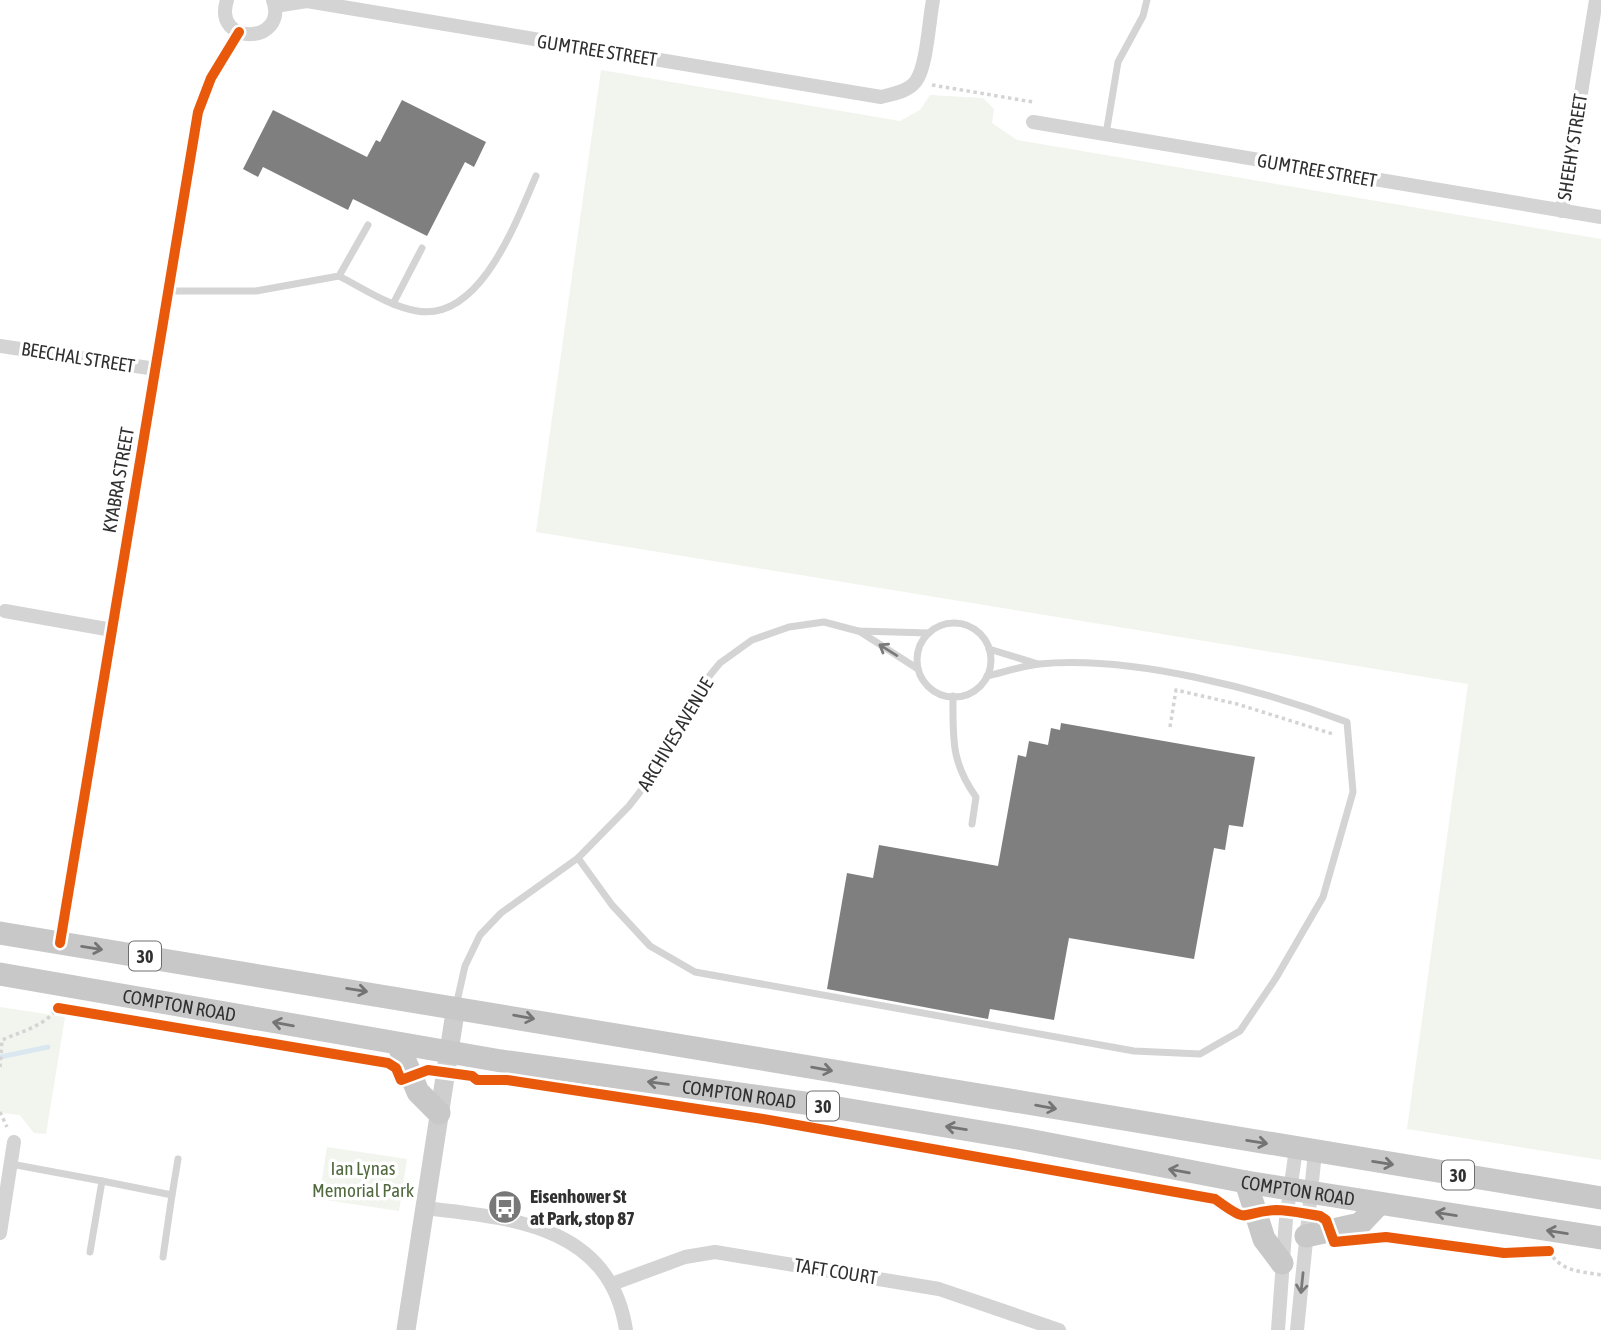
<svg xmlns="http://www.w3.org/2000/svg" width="1601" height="1330" font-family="'Asap Condensed',sans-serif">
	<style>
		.green { fill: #f1f5ed }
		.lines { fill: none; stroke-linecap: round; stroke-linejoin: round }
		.stream { stroke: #dbe7f0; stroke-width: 5 }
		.building { fill: #7f7f7f }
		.path { stroke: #d4d4d4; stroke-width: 3.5; stroke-dasharray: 3.5 3.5; stroke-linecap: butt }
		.lane { stroke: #d4d4d4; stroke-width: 7 }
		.street { stroke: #d4d4d4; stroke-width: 14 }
		.secondary { stroke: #cecece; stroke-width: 19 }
		.primary { stroke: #c8c8c8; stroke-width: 23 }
		.cycleway-casing { stroke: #fff; stroke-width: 15 }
		.cycleway { stroke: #e8590c; stroke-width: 10 }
		.oneway { stroke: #7a7a7a }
		.oneway2 { stroke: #747474 }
		.labels { text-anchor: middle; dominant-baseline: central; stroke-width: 7; stroke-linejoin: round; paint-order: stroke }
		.shield { fill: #fff; stroke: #6e6e6e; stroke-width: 2 }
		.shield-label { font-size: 18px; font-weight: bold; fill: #303030 }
		.street-label { font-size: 19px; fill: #303030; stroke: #fff }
		.park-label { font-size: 19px; fill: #51693f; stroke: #fff }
		.poi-label { font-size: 19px; font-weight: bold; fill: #303030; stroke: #fff; text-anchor: start }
	</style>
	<rect width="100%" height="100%" fill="#fff"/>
	<g class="green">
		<path d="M601,70L900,121L920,110L930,95L983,98L994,109L992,123L1017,140L1601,239V1160L1407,1129L1468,684L536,532Z"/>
		<path d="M0,1007L65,1017L46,1134L34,1133L20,1115L0,1113Z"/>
		<path d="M327,1147L407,1159L399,1211L319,1199Z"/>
	</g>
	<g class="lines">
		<path class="stream" d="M0,1057L48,1047"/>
	</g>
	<g class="building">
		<path d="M402,100L486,142L474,167L465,162L427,236L353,199L348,210L263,167L258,177L243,169L273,110L367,157L376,140L380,142Z"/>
		<path d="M1061,723L1255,757L1243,827L1229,825L1225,850L1214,848L1194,959L1069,938L1054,1020L990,1009L988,1019L827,989L847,873L873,878L879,845L998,866L1018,755L1026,757L1029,741L1048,745L1051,728L1060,730Z"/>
	</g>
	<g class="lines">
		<g class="path">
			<path d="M932,85L1033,102"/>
			<path d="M1170,727L1176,690L1237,704L1333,734"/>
			<path d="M0,1067L2,1040C20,1032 52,1024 59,1003"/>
			<path d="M0,1112L7,1127"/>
			<path d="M1549,1251C1561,1272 1580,1271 1601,1275"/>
		</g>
		<g class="lane">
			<path d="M1106,134L1118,62L1143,16L1147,0"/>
			<path d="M339,276C364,289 389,306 417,311C481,322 517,219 536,176"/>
			<path d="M169,291H256L339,276L368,225"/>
			<path d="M393,304L422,248"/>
			<circle cx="954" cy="660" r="37"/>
			<path d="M859,631L918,669"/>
			<path d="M989,649L1038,664"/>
			<path d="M953,696C953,739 951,762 976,797L972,824"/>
			<path d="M578,858L612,905L650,946L695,972L1134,1051L1200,1054L1240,1031L1276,978L1323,897L1353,792L1347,722C1260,689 1132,655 1039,664C1022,666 1004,672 987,676"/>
			<path d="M456,1006L465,966L480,935L501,913L578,858L629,806L650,779L697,691L720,663L752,640L789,627L824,622L858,631L929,633"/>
			<path d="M11,1164L102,1181L90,1252"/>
			<path d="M102,1181L172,1195L163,1257"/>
			<path d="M172,1195L178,1159"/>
		</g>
		<g class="street">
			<path d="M227,0C212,47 289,44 273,0"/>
			<path d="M275,6L307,1L881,97C892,94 908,92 916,81C927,66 929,20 933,0"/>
			<path d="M1033,122L1601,217"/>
			<path d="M1562,211L1596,0"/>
			<path d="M0,346L156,369"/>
			<path d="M5,611L112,630"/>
			<path d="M60,943L198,112L211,78L239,32"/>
			<path d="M425,1208C511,1218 610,1225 626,1330"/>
			<path d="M0,1233L14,1142"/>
			<path d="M612,1284L685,1257L715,1252L939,1289L1059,1330"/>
			<path d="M1278,1330L1286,1219L1296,1149"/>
			<path d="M1297,1330L1315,1152"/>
		</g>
		<path class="secondary" d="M406,1330L456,1006"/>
		<g class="primary">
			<path d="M0,933L1601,1198"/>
			<path id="s1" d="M0,974L501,1061L826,1106L1023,1139L1246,1182L1601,1238"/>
			<path d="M398,1044L418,1092L439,1113"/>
			<path d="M1246,1182L1264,1239L1282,1263"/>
			<path d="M1306,1236L1360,1224L1379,1204"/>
		</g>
		<g class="cycleway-casing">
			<g id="cycleway">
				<path d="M60,943L198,112L211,78L239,32"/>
				<path d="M58,1008L388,1063L396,1068L401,1080L428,1070L472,1076L477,1080H507L763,1119L1215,1199C1252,1226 1238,1212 1276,1210C1290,1210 1306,1214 1320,1216L1326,1220L1334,1242L1386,1237L1504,1253L1549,1251"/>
			</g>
		</g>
		<use href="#cycleway" class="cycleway"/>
	</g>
	<defs><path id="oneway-shaft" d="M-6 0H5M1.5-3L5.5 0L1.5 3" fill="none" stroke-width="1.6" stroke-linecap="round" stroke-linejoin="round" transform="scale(1.75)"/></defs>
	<g class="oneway">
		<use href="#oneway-shaft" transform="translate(888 650) rotate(-148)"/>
		<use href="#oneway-shaft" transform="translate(1302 1283) rotate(96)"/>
	</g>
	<g class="oneway2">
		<use href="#oneway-shaft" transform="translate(92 948) rotate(9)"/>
		<use href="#oneway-shaft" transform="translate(357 990) rotate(9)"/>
		<use href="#oneway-shaft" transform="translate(524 1017) rotate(10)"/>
		<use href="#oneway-shaft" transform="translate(283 1024) rotate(-170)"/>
		<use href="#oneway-shaft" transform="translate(822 1069) rotate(10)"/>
		<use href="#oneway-shaft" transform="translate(658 1083) rotate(-172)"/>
		<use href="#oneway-shaft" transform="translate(1046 1107) rotate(10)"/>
		<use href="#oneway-shaft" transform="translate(956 1128) rotate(-171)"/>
		<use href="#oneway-shaft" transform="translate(1257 1142) rotate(9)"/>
		<use href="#oneway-shaft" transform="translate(1383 1163) rotate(9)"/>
		<use href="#oneway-shaft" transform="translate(1179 1171) rotate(-170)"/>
		<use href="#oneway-shaft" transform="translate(1446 1214) rotate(-171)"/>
		<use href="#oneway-shaft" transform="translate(1557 1232) rotate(-171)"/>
	</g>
	<defs>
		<g id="bus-disc" transform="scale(1.75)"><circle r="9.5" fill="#787878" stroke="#fff"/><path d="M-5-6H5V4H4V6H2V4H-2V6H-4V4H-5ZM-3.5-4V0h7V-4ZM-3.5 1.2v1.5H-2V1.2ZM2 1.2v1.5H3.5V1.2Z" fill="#fff"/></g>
	</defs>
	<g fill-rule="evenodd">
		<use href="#bus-disc" x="505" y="1207"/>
	</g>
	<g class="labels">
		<g class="shield">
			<rect x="129" y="941.5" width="32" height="29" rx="5"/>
			<rect x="807" y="1091.5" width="32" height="29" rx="5"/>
			<rect x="1442" y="1160.5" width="32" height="29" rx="5"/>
		</g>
		<g class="shield-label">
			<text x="145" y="956">30</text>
			<text x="823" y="1106">30</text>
			<text x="1458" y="1175">30</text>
		</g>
		<g class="street-label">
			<text transform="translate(597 50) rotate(9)">GUMTREE STREET</text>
			<text transform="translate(1572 147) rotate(-81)">SHEEHY STREET</text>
			<text transform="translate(1317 170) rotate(10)">GUMTREE STREET</text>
			<text transform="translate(78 357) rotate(9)">BEECHAL STREET</text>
			<text transform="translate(118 480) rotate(-80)">KYABRA STREET</text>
			<text transform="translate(675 734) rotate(-59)">ARCHIVES AVENUE</text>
			<text stroke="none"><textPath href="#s1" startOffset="182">COMPTON ROAD</textPath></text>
			<text stroke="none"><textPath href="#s1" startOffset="749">COMPTON ROAD</textPath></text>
			<text stroke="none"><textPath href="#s1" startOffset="1316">COMPTON ROAD</textPath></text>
			<text transform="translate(836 1271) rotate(9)">TAFT COURT</text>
		</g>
		<g class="park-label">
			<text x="363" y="1168">Ian Lynas<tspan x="363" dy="22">Memorial Park</tspan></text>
		</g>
		<g class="poi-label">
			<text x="530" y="1196">Eisenhower St<tspan x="530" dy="22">at Park, stop 87</tspan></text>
		</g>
	</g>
</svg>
